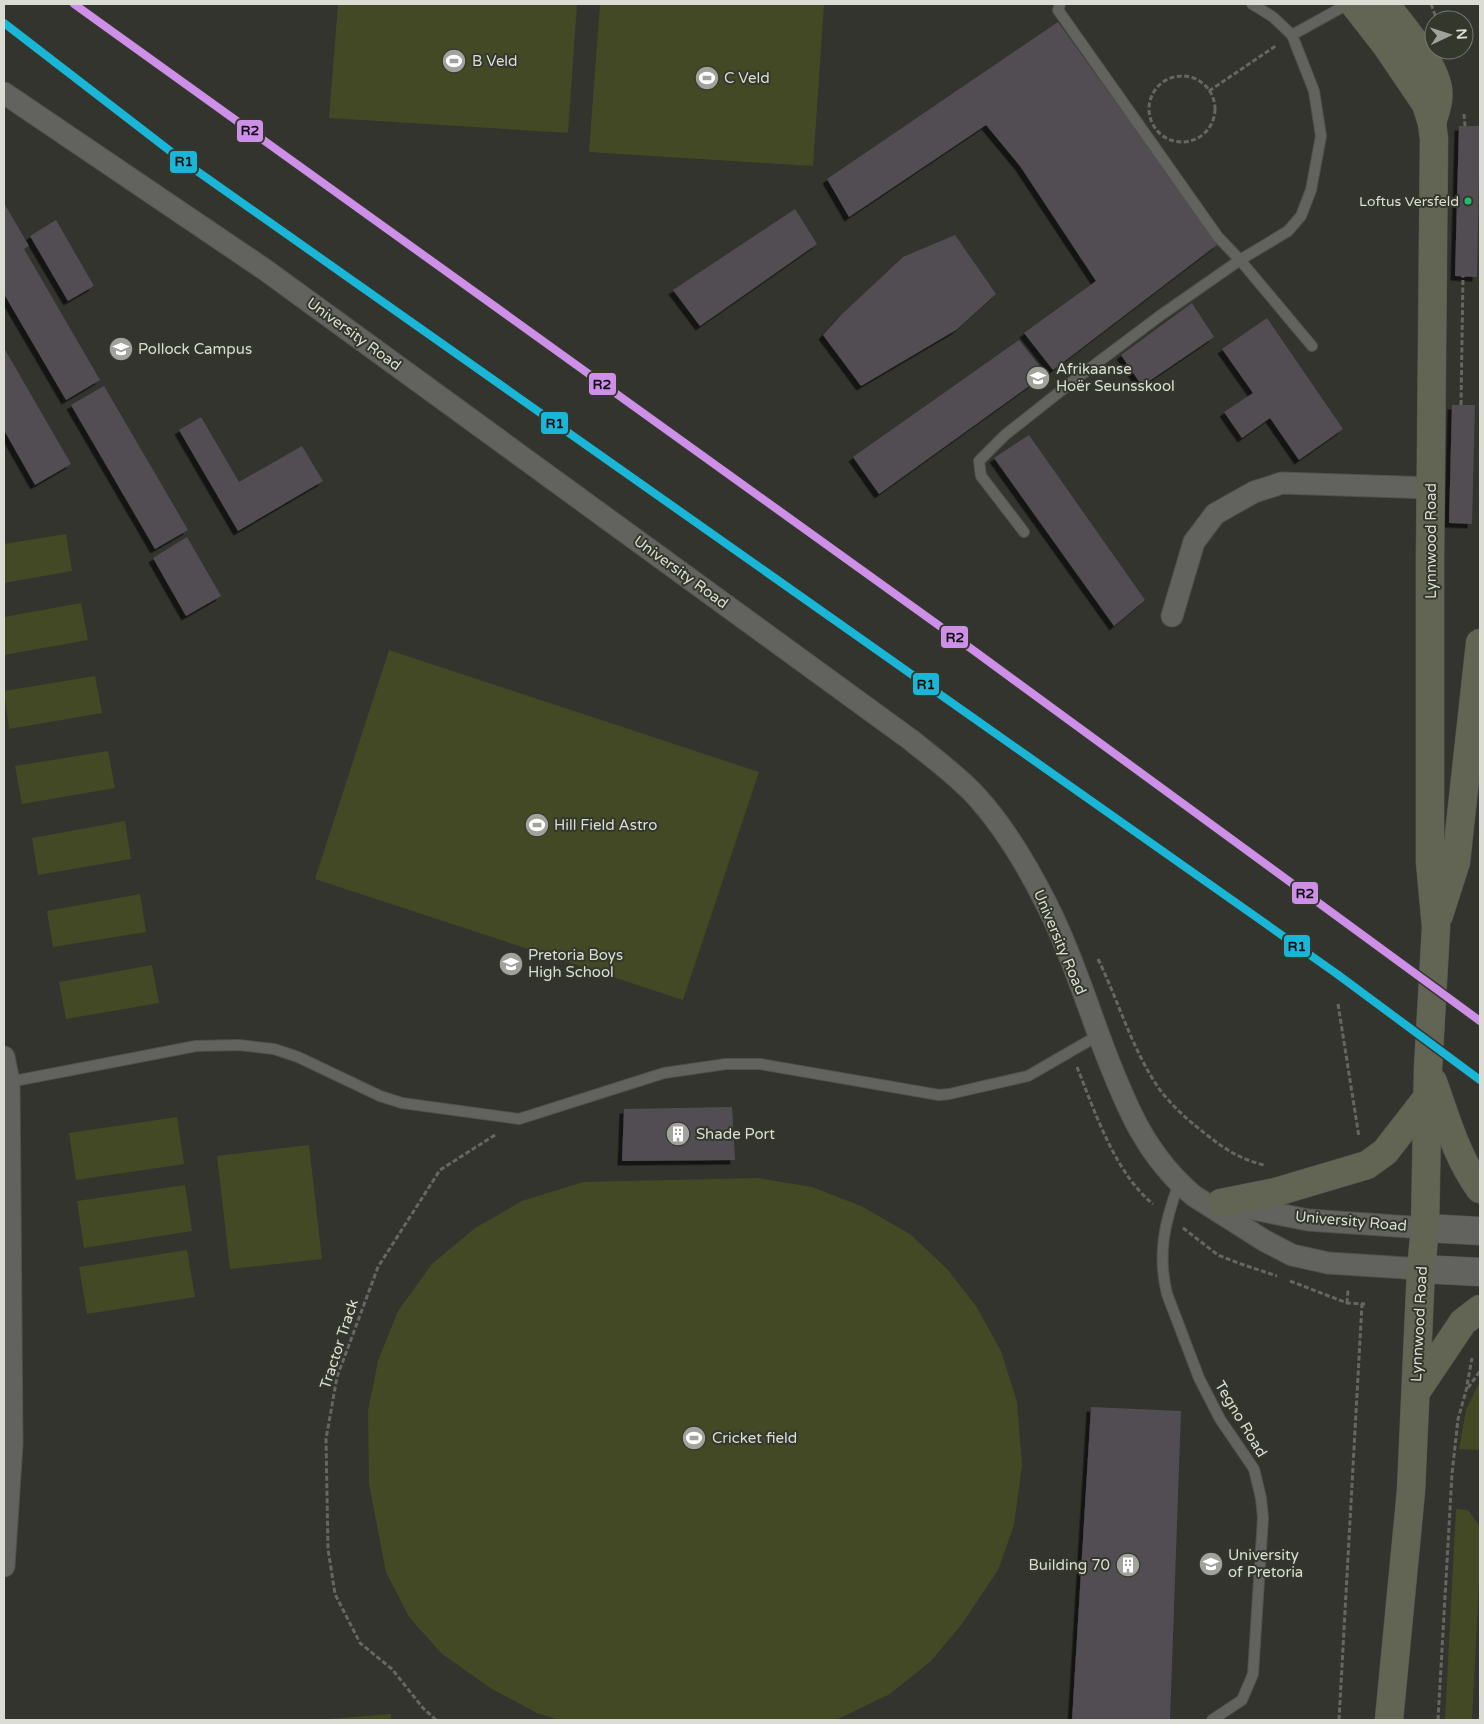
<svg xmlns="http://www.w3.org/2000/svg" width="1484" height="1724" font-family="'Varela Round',sans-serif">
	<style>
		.green { fill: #434924 }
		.building { fill: #514d53; filter: url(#shadow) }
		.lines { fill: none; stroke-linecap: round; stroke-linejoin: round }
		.lane-casing { stroke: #51524c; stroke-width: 12 }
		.street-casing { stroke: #51524c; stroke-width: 23 }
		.secondary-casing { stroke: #51524c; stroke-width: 29 }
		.primary-casing { stroke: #51524c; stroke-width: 29 }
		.path { stroke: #666763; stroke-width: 3; stroke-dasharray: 5 2.5; stroke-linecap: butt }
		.lane { stroke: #62635e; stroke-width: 10 }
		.street { stroke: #62635e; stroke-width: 21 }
		.secondary { stroke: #62635e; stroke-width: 28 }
		.primary { stroke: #626454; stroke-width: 28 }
		.rail-1-casing { stroke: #34372b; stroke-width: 11 }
		.rail-2-casing { stroke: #34372b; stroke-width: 11 }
		.rail-1 { stroke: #1ab6d8; stroke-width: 8 }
		.rail-2 { stroke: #ce8fe9; stroke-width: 8 }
		.bus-dot { fill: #20bc6c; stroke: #34372b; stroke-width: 2 }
		.labels { text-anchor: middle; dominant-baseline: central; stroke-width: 4; stroke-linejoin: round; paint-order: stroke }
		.bus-label { font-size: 14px; fill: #dbddd5; stroke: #34372b; text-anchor: end }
		.poi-label { font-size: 15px; fill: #dbddd5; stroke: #34372b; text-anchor: start }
		.street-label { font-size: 15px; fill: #dbddd5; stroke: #34372b }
		.line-badge { stroke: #34372b; stroke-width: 2 }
		.pale-badge-label { font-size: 14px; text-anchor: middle; font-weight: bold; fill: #111 }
	</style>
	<defs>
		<filter id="shadow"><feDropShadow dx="-4.5" dy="4.5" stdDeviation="0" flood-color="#0009"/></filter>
	</defs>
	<rect width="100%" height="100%" fill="#33342e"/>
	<g class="green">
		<path d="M338,4H577L568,133L329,118Z"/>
		<path d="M600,4H824L813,166L589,152Z"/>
		<path d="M66,534L72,571L4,583V544Z"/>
		<path d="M81,603L88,640L4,655V617Z"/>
		<path d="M389,650L759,772L683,1000L315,879Z"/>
		<path d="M95,676L102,713L9,729L4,691Z"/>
		<path d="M108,751L115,788L22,804L15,766Z"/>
		<path d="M125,821L131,859L38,875L32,838Z"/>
		<path d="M140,894L146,932L53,947L47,911Z"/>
		<path d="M152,965L159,1003L66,1019L59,982Z"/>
		<path d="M177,1117L184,1164L76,1180L69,1133Z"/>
		<path d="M309,1145L322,1259L230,1269L217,1156Z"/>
		<path d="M758,1178L812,1187L861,1206L910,1234L947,1269L976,1306L1001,1351L1017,1402L1022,1465L1014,1525L998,1570L962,1624L931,1661L890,1694L840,1718L831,1720H559L537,1713L492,1689L442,1654L409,1617L386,1572L369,1484L368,1411L378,1361L398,1311L432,1264L475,1228L522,1201L583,1182Z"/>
		<path d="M185,1185L192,1231L84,1248L77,1201Z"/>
		<path d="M187,1250L195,1297L87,1314L79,1267Z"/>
		<path d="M1480,1381V1450L1459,1449L1466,1410Z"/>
		<path d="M1456,1509L1468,1510L1480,1527V1563L1472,1720H1445Z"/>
		<path d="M391,1714V1720H315Z"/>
	</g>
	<g class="building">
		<path d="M1058,22L1218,244L1053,370L1024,333L1096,281L1020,166L986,125L849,217L827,179Z"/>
		<path d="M1459,126H1480L1477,277L1455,276Z"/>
		<path d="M4,203L29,246L24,249L100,380L66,400L4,294Z"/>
		<path d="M795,209L817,244L700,326L673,290Z"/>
		<path d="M56,220L94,286L68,301L30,236Z"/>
		<path d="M955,235L996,294L956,330L861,386L823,335L841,315L903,257Z"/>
		<path d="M1192,303L1214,337L1142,386L1121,355Z"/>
		<path d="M1267,318L1343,429L1299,460L1270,418L1242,438L1224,412L1253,393L1222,349Z"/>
		<path d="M1019,340L1046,374L879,494L853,457Z"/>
		<path d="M4,348L71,464L35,485L4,430Z"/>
		<path d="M104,386L188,530L155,549L71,405Z"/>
		<path d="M1452,405H1475L1472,524L1449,523Z"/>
		<path d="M201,417L239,482L302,446L323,481L238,531L179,430Z"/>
		<path d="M1029,435L1145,600L1114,626L994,458Z"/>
		<path d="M187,537L221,596L186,616L153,558Z"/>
		<path d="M732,1107L735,1160L622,1161L624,1109Z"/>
		<path d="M1091,1407L1181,1411L1170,1720H1072Z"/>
	</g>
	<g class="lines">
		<g class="lane-casing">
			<g id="lane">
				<path d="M1060,4L1058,10L1218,237L1240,260L1312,346"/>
				<path d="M1292,35L1348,4"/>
				<path d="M1024,532L981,476L979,461L1005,435L1081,375L1161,315L1240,260L1288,231L1301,216L1311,190L1321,136L1314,91L1292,35L1273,17L1252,4"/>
				<path d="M9,1082L196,1046L239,1045L274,1049L298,1057L380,1096L402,1103L519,1119L664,1073L726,1064H760L939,1095L949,1094L1028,1076L1099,1035"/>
				<path d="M1179,1183C1165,1221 1157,1253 1167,1294L1199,1378L1220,1419L1254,1469L1261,1498L1263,1518L1253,1674L1242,1700L1212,1720"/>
			</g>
		</g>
		<g class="street-casing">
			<g id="street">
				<path d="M4,93L264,269L911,740C933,758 957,775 977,797C1005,828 1028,867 1047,905C1070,951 1086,1001 1104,1049C1126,1106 1146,1156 1194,1196L1265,1241L1292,1255L1328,1263L1421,1269"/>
				<path d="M1172,616L1194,542L1215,514L1254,492L1282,483L1431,488"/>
				<path d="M4,1057L9,1082L12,1444L4,1566"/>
				<path d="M1228,1204L1308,1220L1425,1228"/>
			</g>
		</g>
		<g class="secondary-casing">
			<g id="secondary">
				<path d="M1425,1228L1480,1231"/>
				<path d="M1421,1269L1480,1272"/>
			</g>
		</g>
		<g class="primary-casing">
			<g id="primary">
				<path d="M1354,4L1386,45L1426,104L1432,123L1434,139L1430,563V862L1436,927L1428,1069L1425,1228L1421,1269L1411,1491L1389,1720"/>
				<path d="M1385,4C1401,25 1434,62 1438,89C1440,100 1435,112 1432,123"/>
				<path d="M1439,915L1456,862L1480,643"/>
				<path d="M1433,1082C1446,1118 1457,1158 1480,1189"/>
				<path d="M1221,1203L1276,1192L1367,1165L1385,1152L1427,1098"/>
				<path d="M1416,1392L1463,1322L1480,1309"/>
			</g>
		</g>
		<g class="path">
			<path d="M1431,4L1437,20"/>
			<circle cx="1182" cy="109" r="33"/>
			<path d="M1209,91L1277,45"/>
			<path d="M1464,114L1465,126"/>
			<path d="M1461,405L1463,276"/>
			<path d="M1098,959C1119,1002 1132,1050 1160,1090C1173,1107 1190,1122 1207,1135C1226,1150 1240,1159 1264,1165"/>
			<path d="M1338,1004L1359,1137"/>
			<path d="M1077,1067C1095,1112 1115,1173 1153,1204"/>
			<path d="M1183,1228L1218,1255L1241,1264L1277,1276"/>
			<path d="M1290,1281L1347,1303L1365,1304"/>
			<path d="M1347,1303L1348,1290"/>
			<path d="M1468,1388L1480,1371"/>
			<path d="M436,1720L423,1708L392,1669L360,1643L335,1594L328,1549L326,1439L337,1377L378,1267L440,1170L495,1135"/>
			<path d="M1339,1720L1362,1304"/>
			<path d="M1438,1720L1452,1474L1458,1419L1466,1391L1472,1358"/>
		</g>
		<use href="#lane" class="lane"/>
		<use href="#street" class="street"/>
		<use href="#secondary" class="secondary"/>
		<use href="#primary" class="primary"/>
		<g class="rail-1-casing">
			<path id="rail-1" d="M4,23L187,164L1337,974L1480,1080"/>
		</g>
		<g class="rail-2-casing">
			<path id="rail-2" d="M74,4L973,650L1480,1021"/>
		</g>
		<use href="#rail-1" class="rail-1"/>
		<use href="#rail-2" class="rail-2"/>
	</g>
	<defs>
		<g id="stadium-disc" transform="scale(1.25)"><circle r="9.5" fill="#a0a29b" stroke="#34372b"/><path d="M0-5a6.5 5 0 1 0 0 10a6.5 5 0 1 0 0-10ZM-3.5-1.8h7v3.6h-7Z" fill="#fff"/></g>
		<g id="school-disc" transform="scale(1.25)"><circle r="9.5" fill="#a0a29b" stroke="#34372b"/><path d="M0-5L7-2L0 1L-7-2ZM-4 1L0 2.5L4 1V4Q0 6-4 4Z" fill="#fff"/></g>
		<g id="building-disc" transform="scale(1.25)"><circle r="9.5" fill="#a0a29b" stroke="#34372b"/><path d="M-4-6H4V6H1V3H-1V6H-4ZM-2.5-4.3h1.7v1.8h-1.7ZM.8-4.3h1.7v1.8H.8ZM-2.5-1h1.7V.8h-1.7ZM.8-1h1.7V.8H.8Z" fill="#fff"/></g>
		<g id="university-disc" transform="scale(1.25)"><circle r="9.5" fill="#a0a29b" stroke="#34372b"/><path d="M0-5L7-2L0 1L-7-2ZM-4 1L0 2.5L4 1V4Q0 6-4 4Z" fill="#fff"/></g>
	</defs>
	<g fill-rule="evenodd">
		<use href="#stadium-disc" x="454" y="61"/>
		<use href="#stadium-disc" x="707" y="78"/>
		<use href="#school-disc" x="121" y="349"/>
		<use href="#school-disc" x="1038" y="378"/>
		<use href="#stadium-disc" x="537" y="825"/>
		<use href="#school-disc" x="511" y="964"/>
		<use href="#building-disc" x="678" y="1134"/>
		<use href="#stadium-disc" x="694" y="1438"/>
		<use href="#university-disc" x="1211" y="1564"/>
		<use href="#building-disc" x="1128" y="1565"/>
	</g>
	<circle class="bus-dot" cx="1468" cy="201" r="4.5"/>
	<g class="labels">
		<g class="bus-label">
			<text x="1459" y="201">Loftus Versfeld</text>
		</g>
		<g class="poi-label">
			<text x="472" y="61">B Veld</text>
			<text x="724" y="78">C Veld</text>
			<text x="138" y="349">Pollock Campus</text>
			<text x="1056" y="369">Afrikaanse<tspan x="1056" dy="17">Hoër Seunsskool</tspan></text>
			<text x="554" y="825">Hill Field Astro</text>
			<text x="528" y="955">Pretoria Boys<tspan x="528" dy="17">High School</tspan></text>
			<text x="696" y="1134">Shade Port</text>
			<text x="712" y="1438">Cricket field</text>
			<text x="1228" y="1555">University<tspan x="1228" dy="17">of Pretoria</tspan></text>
			<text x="1110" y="1565" text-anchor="end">Building 70</text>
		</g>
		<g class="street-label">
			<text transform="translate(354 334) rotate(36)">University Road</text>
			<text transform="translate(1431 541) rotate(-90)">Lynnwood Road</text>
			<text transform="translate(681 572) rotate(36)">University Road</text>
			<text transform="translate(1060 942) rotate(67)">University Road</text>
			<text transform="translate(1351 1221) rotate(5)">University Road</text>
			<text transform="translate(1419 1324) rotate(-87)">Lynnwood Road</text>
			<text transform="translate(339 1344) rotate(-72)">Tractor Track</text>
			<text transform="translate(1241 1419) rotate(59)">Tegno Road</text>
		</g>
	</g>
	<g class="line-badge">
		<rect x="236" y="119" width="28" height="24" rx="5" fill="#ce8fe9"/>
		<rect x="169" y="150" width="29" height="24" rx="5" fill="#1ab6d8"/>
		<rect x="588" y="372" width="29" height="24" rx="5" fill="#ce8fe9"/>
		<rect x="540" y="411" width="29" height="24" rx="5" fill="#1ab6d8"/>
		<rect x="940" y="625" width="29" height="24" rx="5" fill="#ce8fe9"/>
		<rect x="912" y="672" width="28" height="24" rx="5" fill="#1ab6d8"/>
		<rect x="1291" y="881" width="28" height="24" rx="5" fill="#ce8fe9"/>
		<rect x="1283" y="934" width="28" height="24" rx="5" fill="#1ab6d8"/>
	</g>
	<g class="pale-badge-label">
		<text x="250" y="135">R2</text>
		<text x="184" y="166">R1</text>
		<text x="602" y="389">R2</text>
		<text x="555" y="428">R1</text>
		<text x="955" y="642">R2</text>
		<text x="926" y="689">R1</text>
		<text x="1305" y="898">R2</text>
		<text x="1297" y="951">R1</text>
	</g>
	<rect width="1484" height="1724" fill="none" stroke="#dbddd5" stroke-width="10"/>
	<g transform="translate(1449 35) rotate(86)"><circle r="24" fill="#34372b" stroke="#77796f"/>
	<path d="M0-4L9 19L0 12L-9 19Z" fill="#a0a29b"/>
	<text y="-8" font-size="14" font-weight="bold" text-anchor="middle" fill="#dbddd5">N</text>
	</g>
</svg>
